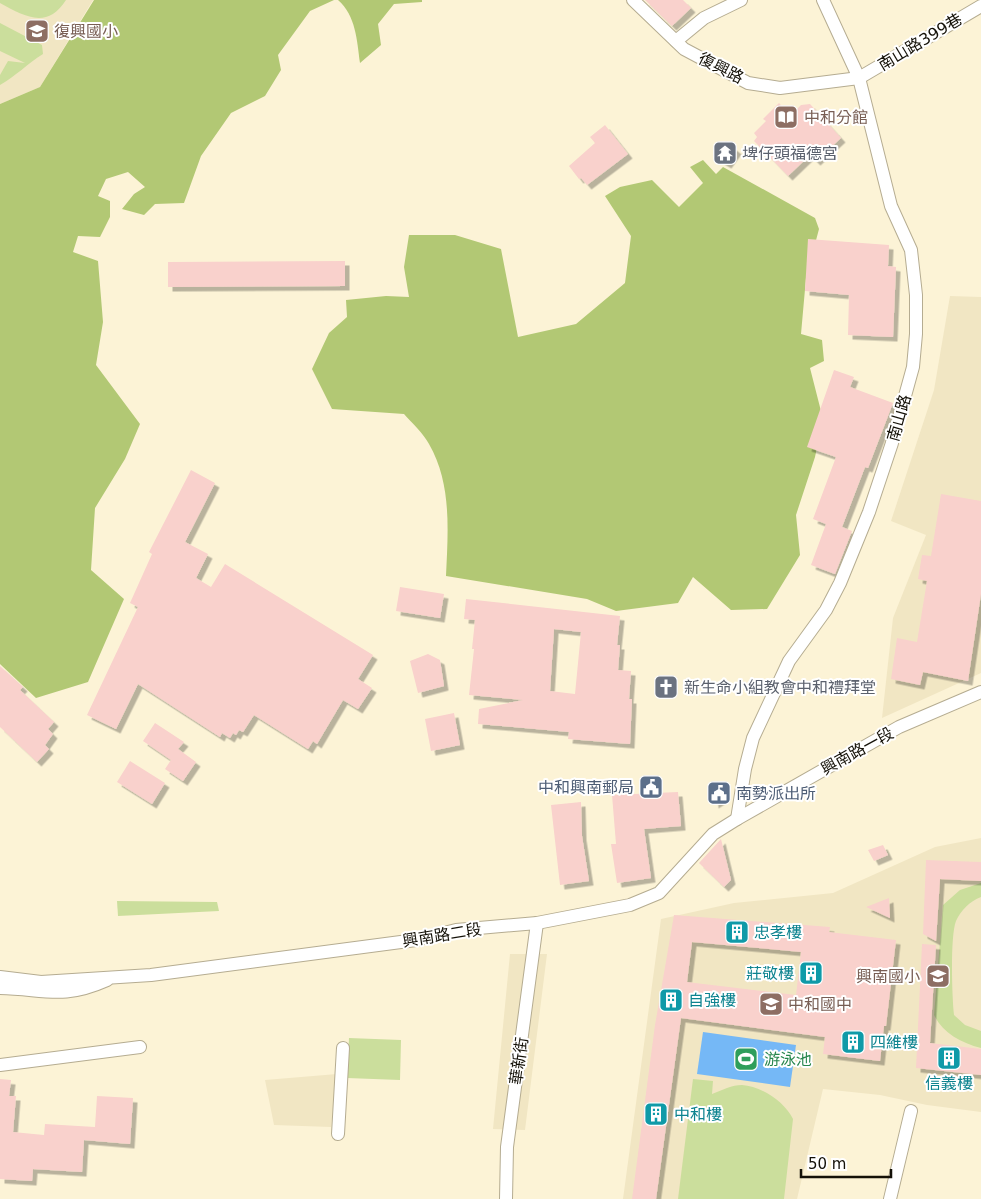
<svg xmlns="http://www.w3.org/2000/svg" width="981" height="1199" font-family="'DejaVu Sans','Noto Sans TC',sans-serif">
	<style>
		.built { fill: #f1e6c3 }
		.green { fill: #cbde9c }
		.forest { fill: #b2c874 }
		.water { fill: #75b8f6 }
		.building { fill: #f9d1cc; fill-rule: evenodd; filter: url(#shadow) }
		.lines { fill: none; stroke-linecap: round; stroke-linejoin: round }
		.minor-casing { stroke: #b5ac91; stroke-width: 14 }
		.minor { stroke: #fff; stroke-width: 12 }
		.labels { text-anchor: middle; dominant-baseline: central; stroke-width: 4; stroke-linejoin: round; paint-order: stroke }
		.education-label { font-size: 16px; fill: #785e54; stroke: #fff; text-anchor: start }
		.street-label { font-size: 16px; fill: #141108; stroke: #fff }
		.worship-label { font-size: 16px; fill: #5b616d; stroke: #fff; text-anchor: start }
		.service-label { font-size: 16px; fill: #4e5e75; stroke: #fff; text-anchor: end }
		.culture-label { font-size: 16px; fill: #0d838f; stroke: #fff; text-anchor: start }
		.leisure-label { font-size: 16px; fill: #27864d; stroke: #fff; text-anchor: start }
	</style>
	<defs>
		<filter id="shadow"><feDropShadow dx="4.5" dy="4.5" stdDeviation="0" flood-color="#0004"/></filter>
	</defs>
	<rect width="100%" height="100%" fill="#fcf3d6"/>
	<g class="built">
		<path d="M0,0H93L40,87L0,104Z"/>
		<path d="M950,296L981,297V673L882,718L893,618L926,535L891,521L934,390Z"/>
		<path d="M981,838V1112L927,1105L880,1095L823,1089L797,1199H623L661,919L734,903L833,893L935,847Z"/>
		<path d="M510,954H547L525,1130L493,1129Z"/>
		<path d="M337,1074L331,1127L274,1125L265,1080Z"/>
	</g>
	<g class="green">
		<path d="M0,0H66C47,30 24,16 0,3Z"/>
		<path d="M0,23L42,45L43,54C27,64 16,76 0,85V75L8,61L25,63L0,51Z"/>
		<path d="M981,883V897C970,901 961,910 956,921C950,936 952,998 954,1015L965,1025L981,1031V1048C961,1043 943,1033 934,1015L943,905L960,890Z"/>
		<path d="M117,901L217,902L219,911L118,916Z"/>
		<path d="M349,1038L401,1040L400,1080L347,1078Z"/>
		<path d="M693,1079L713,1081L712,1094C722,1090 732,1085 742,1085C761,1086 785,1102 793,1119L784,1199H678Z"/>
	</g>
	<g class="forest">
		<path d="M94,0H334L310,11L278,55L281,70L265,96L231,113L201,156L184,203L155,204L144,215L122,209L134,194L145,187L128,172L106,179L98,196L110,201V217L100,237L78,236L73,252L98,261L103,322L96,365L140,424L125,459L95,508L91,570L124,599L88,682L36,698L0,664V104L40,87Z"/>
		<path d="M338,0H422V2L394,4L378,24L381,45L360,63C357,40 356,16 338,0Z"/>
		<path d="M703,160L716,174L723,167L815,218L819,229L806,278L801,334L822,340L824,361L810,368L823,419L815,457L796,515L800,555L767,609L731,610L693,577L678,603L616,611L587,599L446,576C448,531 452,484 429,444C423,433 412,423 404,414L332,409L312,369L329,333L347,317L346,300L386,296L409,297L404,267L409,235H455L501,249L518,337L576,324L625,283L631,236L605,196L620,187L652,180L679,207L703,183L690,167Z"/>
	</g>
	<path class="water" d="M703,1032L796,1045L790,1087L697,1074Z"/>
	<g class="building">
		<path d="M645,0H683L691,8L672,26Z"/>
		<path d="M779,103L786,111L791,107L796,110L801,105L810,104L841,138L816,161L810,155L788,176L754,141L757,137L754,133L766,121L763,119Z"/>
		<path d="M605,125L628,154L587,185L581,178L579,179L569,166L595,143L590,137Z"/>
		<path d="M726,141L737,150L727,164L713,156Z"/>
		<path d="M808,239L889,245L888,266L896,267L893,337L848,335L849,295L805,291Z"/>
		<path d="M345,261V286L168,287V262Z"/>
		<path d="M834,370L854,377L850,387L893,403L868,468L865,467L842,527L852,531L835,574L811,565L826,524L813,519L836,457L807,447Z"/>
		<path d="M191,470L215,483L185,542L208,554L196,578L211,587L225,564L373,655L358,679L372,688L358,709L343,700L317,744L313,741L308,749L254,715L243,732L239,730L236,735L233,733L230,738L222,733L220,737L138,684L116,729L87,715L138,607L130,603L152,554L149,552Z"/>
		<path d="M941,494L981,501V594L968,681L923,672L920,685L891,679L897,638L917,642L927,581L918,579L922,555L931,556Z"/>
		<path d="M400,587L444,594L440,618L396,611Z"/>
		<path d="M466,599L620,616L617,645H620L618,670L631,671L629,699H632L630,744L568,739L569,732L478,724L479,709L523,700L469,695L474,649H472L475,620L464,619ZM554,629L581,632L575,694L550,691Z"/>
		<path d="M428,654L440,660L444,686L418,693L410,661Z"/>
		<path d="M0,666L23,687L20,690L54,722L48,729L53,734L45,745L49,749L37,762L0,727Z"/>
		<path d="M454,713L460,745L431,751L425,719Z"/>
		<path d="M155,723L184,742L178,749L196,762L183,781L165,769L171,760L143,741Z"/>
		<path d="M130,761L165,783L152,804L117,782Z"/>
		<path d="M726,787L725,797L714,804L713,789Z"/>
		<path d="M678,792L681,826L644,829L651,878L617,883L611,844H616L612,795Z"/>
		<path d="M581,802L582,836L589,881L560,885L551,805Z"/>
		<path d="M721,839L731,880L724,887L699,863Z"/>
		<path d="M883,845L888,855L874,861L868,850Z"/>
		<path d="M926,860L981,862V881L940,879L936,941L923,934Z"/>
		<path d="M889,898L890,918L866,907Z"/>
		<path d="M674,915L830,927L829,932L896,940L886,1026H884L880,1061L823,1054L825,1037L681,1018L656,1199H632L655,1025ZM692,942L801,952L796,995L687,982Z"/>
		<path d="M922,944L936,945L930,1043L981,1049V1075L916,1068Z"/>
		<path d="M0,1079L11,1080L9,1096H16L13,1132L44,1135L45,1124L95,1127L97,1096L133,1098L130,1144L84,1140L82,1172L33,1169L32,1181L0,1179Z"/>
	</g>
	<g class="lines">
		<g class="minor-casing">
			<g id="minor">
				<path d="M633,0L684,49L748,83L780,88L859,78L981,6"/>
				<path d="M676,41L704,18L741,0"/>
				<path d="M737,819L745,769L753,738L789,661L826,610L840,583L869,512L892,443L913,367L916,334V295L911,250L891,206L859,78L823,0"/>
				<path d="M0,977L41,982L151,975L416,940L456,930L537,923L630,905L659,893L713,834L737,819L899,727L981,692"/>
				<path d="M0,988C45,989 62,1000 107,980"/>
				<path d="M0,1065L140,1047"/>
				<path d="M338,1134L343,1048"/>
				<path d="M506,1199L507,1147L537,923"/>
				<path d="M890,1199L911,1111"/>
			</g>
		</g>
		<use href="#minor" class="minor"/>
	</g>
	<defs>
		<g id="school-square" transform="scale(1.25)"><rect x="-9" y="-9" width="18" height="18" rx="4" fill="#8d6e63" stroke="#fff"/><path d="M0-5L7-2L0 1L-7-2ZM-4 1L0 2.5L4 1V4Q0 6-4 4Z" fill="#fff"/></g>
		<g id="library-square" transform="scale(1.25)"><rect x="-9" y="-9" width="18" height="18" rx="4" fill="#8d6e63" stroke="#fff"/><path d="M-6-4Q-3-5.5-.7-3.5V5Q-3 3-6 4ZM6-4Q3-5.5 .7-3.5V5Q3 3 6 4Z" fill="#fff"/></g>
		<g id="temple-square" transform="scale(1.25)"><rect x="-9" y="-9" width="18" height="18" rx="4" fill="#6b7280" stroke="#fff"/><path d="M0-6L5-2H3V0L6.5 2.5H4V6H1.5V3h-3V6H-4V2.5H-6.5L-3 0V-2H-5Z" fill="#fff"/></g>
		<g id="church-square" transform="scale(1.25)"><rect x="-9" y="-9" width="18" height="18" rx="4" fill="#6b7280" stroke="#fff"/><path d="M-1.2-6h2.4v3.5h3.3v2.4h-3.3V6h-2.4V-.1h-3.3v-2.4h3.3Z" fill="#fff"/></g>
		<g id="civic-square" transform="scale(1.25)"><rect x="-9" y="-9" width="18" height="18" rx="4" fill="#5c6f8a" stroke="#fff"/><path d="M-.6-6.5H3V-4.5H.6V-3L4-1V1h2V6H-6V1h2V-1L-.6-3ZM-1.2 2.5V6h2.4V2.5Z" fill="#fff"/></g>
		<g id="building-square" transform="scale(1.25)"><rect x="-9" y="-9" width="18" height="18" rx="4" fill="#0f9aa8" stroke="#fff"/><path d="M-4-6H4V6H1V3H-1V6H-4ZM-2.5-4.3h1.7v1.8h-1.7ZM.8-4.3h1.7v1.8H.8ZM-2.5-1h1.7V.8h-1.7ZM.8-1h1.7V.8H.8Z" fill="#fff"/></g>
		<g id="stadium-square" transform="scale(1.25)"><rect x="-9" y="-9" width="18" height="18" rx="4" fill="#2e9e5b" stroke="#fff"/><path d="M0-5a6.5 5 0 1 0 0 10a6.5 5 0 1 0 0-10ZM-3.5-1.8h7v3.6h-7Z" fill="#fff"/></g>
	</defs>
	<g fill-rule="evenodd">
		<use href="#school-square" x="37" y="31"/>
		<use href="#library-square" x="786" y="117"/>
		<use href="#temple-square" x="725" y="153"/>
		<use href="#church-square" x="666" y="687"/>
		<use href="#civic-square" x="651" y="787"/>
		<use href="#civic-square" x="719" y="793"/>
		<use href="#building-square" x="737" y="932"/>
		<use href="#building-square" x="811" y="973"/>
		<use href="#school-square" x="938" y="976"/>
		<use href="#building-square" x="671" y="1000"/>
		<use href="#school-square" x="771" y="1004"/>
		<use href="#building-square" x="853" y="1042"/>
		<use href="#building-square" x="949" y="1058"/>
		<use href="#stadium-square" x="746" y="1059"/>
		<use href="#building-square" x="656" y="1114"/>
	</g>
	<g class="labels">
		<g class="education-label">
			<text x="54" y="31">復興國小</text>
			<text x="804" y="117">中和分館</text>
			<text x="920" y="976" text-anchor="end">興南國小</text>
			<text x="788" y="1004">中和國中</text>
		</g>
		<g class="street-label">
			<text transform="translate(920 42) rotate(-31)">南山路399巷</text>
			<text transform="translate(721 68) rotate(27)">復興路</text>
			<text transform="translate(899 418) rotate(-74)">南山路</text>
			<text transform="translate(857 751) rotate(-29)">興南路一段</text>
			<text transform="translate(442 935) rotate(-9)">興南路二段</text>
			<text transform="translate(519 1061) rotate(-82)">華新街</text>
		</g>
		<g class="worship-label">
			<text x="742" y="153">埤仔頭福德宮</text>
			<text x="684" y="687">新生命小組教會中和禮拜堂</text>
		</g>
		<g class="service-label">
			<text x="634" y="787">中和興南郵局</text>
			<text x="736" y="793" text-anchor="start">南勢派出所</text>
		</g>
		<g class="culture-label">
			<text x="754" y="932">忠孝樓</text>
			<text x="794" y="973" text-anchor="end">莊敬樓</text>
			<text x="688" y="1000">自強樓</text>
			<text x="870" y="1042">四維樓</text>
			<text x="949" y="1083" text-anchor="middle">信義樓</text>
			<text x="674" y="1114">中和樓</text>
		</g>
		<g class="leisure-label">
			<text x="764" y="1059">游泳池</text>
		</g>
	</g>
	<path d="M801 1169v8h90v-8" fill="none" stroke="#141108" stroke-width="2.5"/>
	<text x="808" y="1169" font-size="15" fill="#141108" stroke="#ffffff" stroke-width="4" paint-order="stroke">50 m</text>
</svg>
